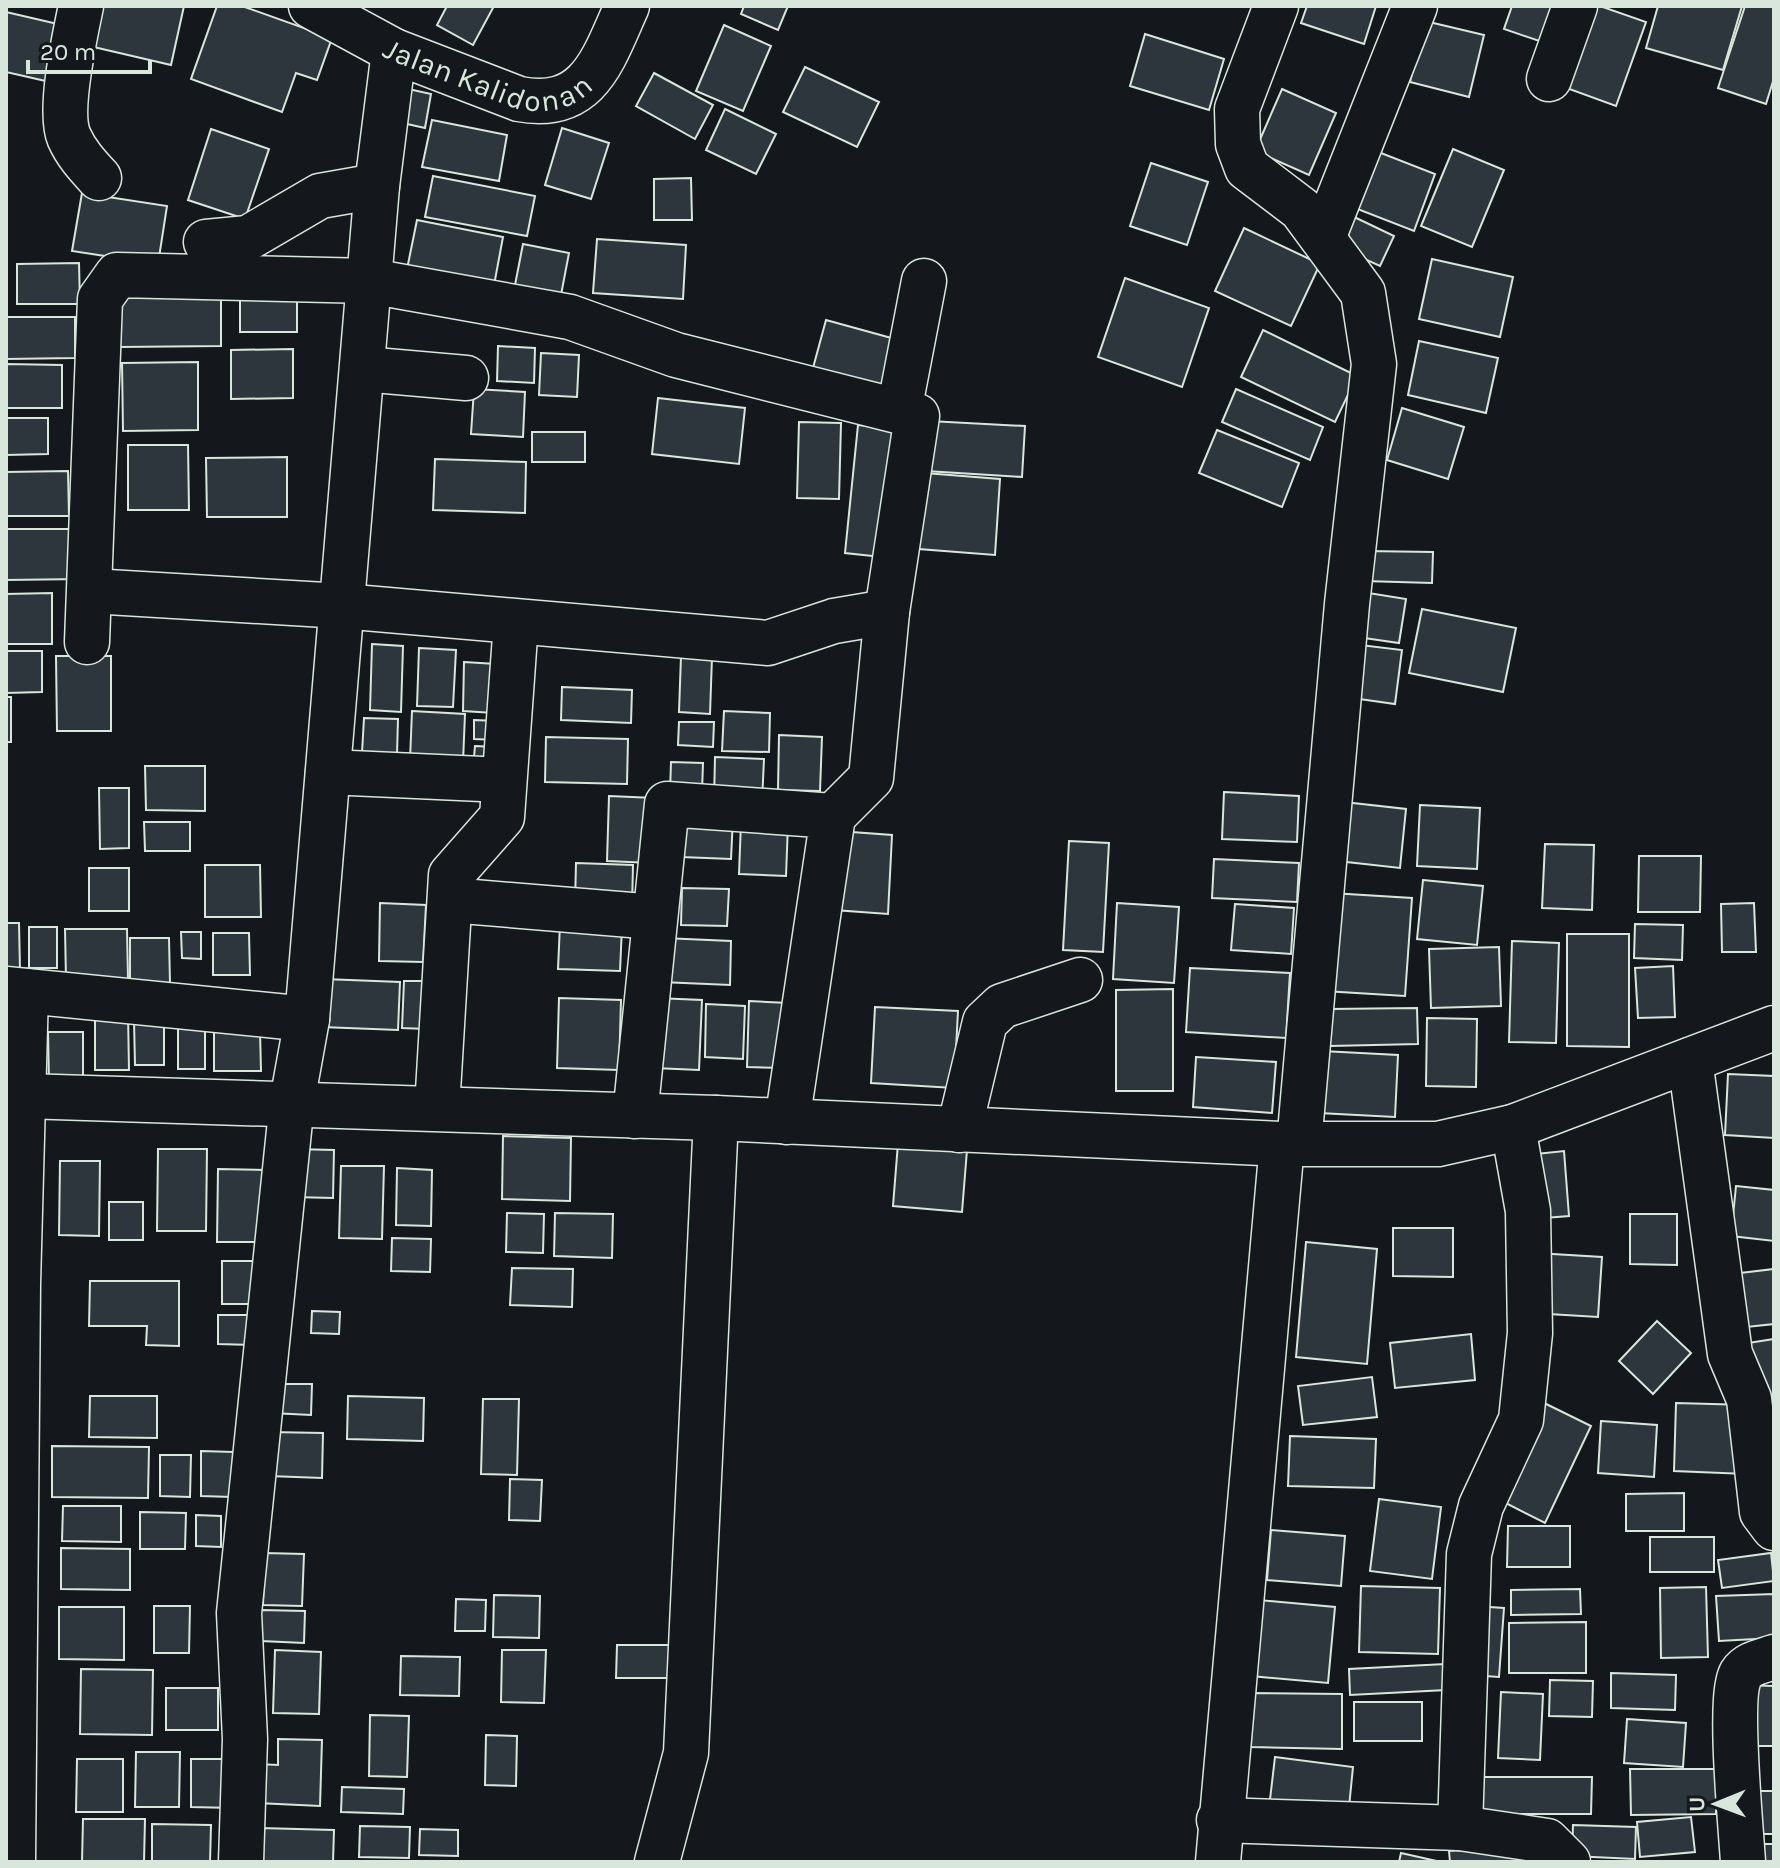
<svg xmlns="http://www.w3.org/2000/svg" width="1780" height="1868" font-family="Karla,sans-serif">
	<style>
		.building { fill: #2c363c; stroke: #d8e6dc; stroke-width: 2 }
		.lines { fill: none; stroke-linecap: round; stroke-linejoin: round }
		.minor-casing { stroke: #d8e6dc; stroke-width: 47 }
		.minor { stroke: #14181c; stroke-width: 44 }
		.labels { text-anchor: middle; dominant-baseline: central; stroke-width: 6; stroke-linejoin: round; paint-order: stroke }
		.street-label { font-size: 30px; fill: #d8e6dc; stroke: #14181c }
	</style>
	<rect width="100%" height="100%" fill="#14181c"/>
	<g class="building">
		<path d="M94,6H184L171,65L85,45Z"/>
		<path d="M217,6H242L332,38L317,80L296,73L282,112L191,79Z"/>
		<path d="M447,6H494L473,45L437,25Z"/>
		<path d="M744,6H788L778,30L741,14Z"/>
		<path d="M1307,6H1376L1364,44L1301,23Z"/>
		<path d="M1512,6H1571L1557,47L1504,29Z"/>
		<path d="M1577,6H1600L1646,22L1616,106L1550,82Z"/>
		<path d="M1658,6H1742L1723,70L1646,48Z"/>
		<path d="M1745,6H1774V78L1766,104L1718,88Z"/>
		<path d="M6,12L62,25L50,82L6,72Z"/>
		<path d="M1425,21L1484,35L1469,97L1410,82Z"/>
		<path d="M724,25L771,46L743,111L696,91Z"/>
		<path d="M1145,34L1224,59L1209,110L1130,86Z"/>
		<path d="M805,67L879,102L857,147L783,112Z"/>
		<path d="M654,73L713,105L695,139L636,106Z"/>
		<path d="M404,88L431,94L425,128L398,122Z"/>
		<path d="M1282,89L1336,113L1309,175L1255,151Z"/>
		<path d="M725,109L776,134L756,174L706,150Z"/>
		<path d="M432,120L507,135L499,181L422,167Z"/>
		<path d="M562,128L609,143L591,199L545,185Z"/>
		<path d="M211,129L269,149L245,219L188,200Z"/>
		<path d="M1363,146L1435,174L1414,231L1342,203Z"/>
		<path d="M1453,149L1504,170L1472,247L1421,226Z"/>
		<path d="M1151,163L1208,182L1187,245L1130,226Z"/>
		<path d="M433,176L535,196L527,236L425,217Z"/>
		<path d="M691,178L692,220H654V179Z"/>
		<path d="M82,193L167,206L158,264L72,251Z"/>
		<path d="M1350,215L1394,236L1380,266L1336,246Z"/>
		<path d="M417,220L503,237L492,296L405,279Z"/>
		<path d="M1244,228L1320,264L1291,326L1215,291Z"/>
		<path d="M597,239L686,245L683,299L593,293Z"/>
		<path d="M523,244L569,253L561,295L515,285Z"/>
		<path d="M1432,259L1513,277L1500,337L1419,319Z"/>
		<path d="M79,263L80,304H17V264Z"/>
		<path d="M1125,278L1209,308L1182,387L1098,357Z"/>
		<path d="M221,291V346L119,347L118,292Z"/>
		<path d="M297,293V332H240V294Z"/>
		<path d="M6,317H75V358L6,359Z"/>
		<path d="M826,320L895,339L879,398L810,379Z"/>
		<path d="M1263,330L1357,376L1335,422L1241,377Z"/>
		<path d="M1419,341L1498,358L1486,413L1408,395Z"/>
		<path d="M498,346L535,348L534,383L497,381Z"/>
		<path d="M293,349V398L231,399V350Z"/>
		<path d="M541,353L579,355L577,397L539,395Z"/>
		<path d="M198,362V430L123,431L122,363Z"/>
		<path d="M6,364L62,365V408H6Z"/>
		<path d="M474,389L525,392L523,437L471,434Z"/>
		<path d="M1236,389L1323,427L1310,460L1222,422Z"/>
		<path d="M658,398L745,408L739,464L652,454Z"/>
		<path d="M1402,408L1464,427L1448,479L1387,460Z"/>
		<path d="M6,418H48V454L6,455Z"/>
		<path d="M929,421L1025,426L1022,477L926,471Z"/>
		<path d="M799,422L841,423L839,499L797,498Z"/>
		<path d="M858,425L905,429L891,558L845,553Z"/>
		<path d="M1217,430L1299,463L1282,507L1199,473Z"/>
		<rect x="532" y="432" width="53" height="30"/>
		<path d="M128,445H188L189,510H128Z"/>
		<path d="M287,457V517H207L206,458Z"/>
		<path d="M435,459L526,462L525,513L433,510Z"/>
		<path d="M68,471L69,516H6V472Z"/>
		<path d="M912,472L1000,479L995,555L906,548Z"/>
		<path d="M6,529H81V579L6,580Z"/>
		<path d="M1365,551L1433,552L1432,583L1364,581Z"/>
		<path d="M1356,591L1406,599L1399,643L1350,636Z"/>
		<path d="M52,593V644H6V594Z"/>
		<path d="M1422,609L1516,628L1503,692L1409,673Z"/>
		<path d="M372,644L403,646L401,712L370,710Z"/>
		<path d="M1352,644L1402,650L1395,704L1345,697Z"/>
		<path d="M419,648L456,650L453,707L417,706Z"/>
		<path d="M6,651H42V692L6,693Z"/>
		<path d="M56,656H111V731H57Z"/>
		<path d="M681,656L712,657L710,714L679,712Z"/>
		<path d="M464,662L496,664L494,713L463,711Z"/>
		<path d="M562,687L632,690L631,723L561,720Z"/>
		<rect x="6" y="697" width="5" height="45"/>
		<path d="M412,711L465,714L463,762L410,760Z"/>
		<path d="M724,711L770,713L769,752L722,751Z"/>
		<path d="M364,718L398,719L397,754L362,753Z"/>
		<path d="M474,720L498,721L497,740L474,739Z"/>
		<path d="M679,722H714L713,747L678,745Z"/>
		<path d="M779,735L822,737L820,791L778,790Z"/>
		<path d="M546,737L628,739L627,784L545,782Z"/>
		<path d="M475,746L496,747V758L474,757Z"/>
		<path d="M715,757L764,759L762,802L714,800Z"/>
		<path d="M671,762L703,763L702,792H670Z"/>
		<path d="M145,766H205V811L146,810Z"/>
		<path d="M99,788H129V848L100,849Z"/>
		<path d="M1224,792L1299,796L1297,842L1222,839Z"/>
		<path d="M609,796L654,798L651,863L607,861Z"/>
		<path d="M1344,802L1406,809L1400,868L1338,861Z"/>
		<path d="M1420,805L1480,808L1477,869L1417,866Z"/>
		<path d="M682,815L733,817L731,859L681,857Z"/>
		<path d="M144,822H190V851H145Z"/>
		<path d="M741,822L788,824L786,876L739,874Z"/>
		<path d="M838,831L892,835L888,914L834,910Z"/>
		<path d="M1069,841L1109,843L1103,952L1063,950Z"/>
		<path d="M1545,844L1594,845L1592,910L1542,908Z"/>
		<path d="M1639,856H1701L1700,912H1638Z"/>
		<path d="M1214,859L1299,863L1297,902L1212,898Z"/>
		<path d="M576,863L633,865L632,907L575,904Z"/>
		<path d="M205,865H260L261,917H205Z"/>
		<rect x="89" y="868" width="40" height="43"/>
		<path d="M1423,880L1483,886L1477,945L1417,939Z"/>
		<path d="M682,888L729,889L727,926L681,925Z"/>
		<path d="M1331,893L1412,898L1405,996L1324,991Z"/>
		<path d="M380,903L426,905L423,962L379,961Z"/>
		<path d="M1117,903L1179,907L1174,983L1113,979Z"/>
		<path d="M1754,903L1756,952H1722L1721,904Z"/>
		<path d="M1235,904L1294,908L1291,954L1231,950Z"/>
		<path d="M6,923H19L20,970L6,971Z"/>
		<path d="M560,924L622,926L620,971L558,969Z"/>
		<path d="M1635,924L1683,925L1682,960L1634,958Z"/>
		<rect x="29" y="927" width="28" height="41"/>
		<path d="M65,929H127L128,979H66Z"/>
		<path d="M181,932H201V959L182,958Z"/>
		<path d="M213,933H249L250,975H213Z"/>
		<path d="M1567,934H1629V1047L1567,1046Z"/>
		<path d="M130,938H169L170,983H130Z"/>
		<path d="M663,938L731,941L730,985L661,982Z"/>
		<path d="M1512,941L1559,943L1556,1043L1509,1042Z"/>
		<path d="M1499,947L1501,1006L1431,1008L1429,949Z"/>
		<path d="M1673,966L1675,1017L1638,1018L1635,968Z"/>
		<path d="M1190,968L1290,973L1286,1038L1186,1032Z"/>
		<path d="M324,979L400,982L398,1030L322,1027Z"/>
		<path d="M404,981H428L426,1029L402,1028Z"/>
		<path d="M1173,989V1091H1116V990Z"/>
		<path d="M559,998L621,1000L619,1070L557,1068Z"/>
		<path d="M656,998L702,1000L699,1070L654,1068Z"/>
		<path d="M749,1001L788,1003L786,1068L747,1067Z"/>
		<path d="M706,1004L745,1006L743,1059L705,1057Z"/>
		<path d="M875,1007L958,1011L954,1088L871,1083Z"/>
		<path d="M1417,1008L1418,1044L1330,1046L1329,1009Z"/>
		<path d="M128,1012L129,1070H95V1013Z"/>
		<path d="M1427,1018L1477,1019L1476,1087L1426,1086Z"/>
		<path d="M134,1021H164V1065H135Z"/>
		<rect x="178" y="1024" width="27" height="45"/>
		<path d="M260,1031L261,1071H214V1032Z"/>
		<path d="M48,1032H83V1082H49Z"/>
		<path d="M1322,1051L1398,1055L1395,1117L1319,1113Z"/>
		<path d="M1196,1057L1276,1062L1272,1113L1193,1107Z"/>
		<path d="M1728,1074L1774,1076V1138L1725,1135Z"/>
		<path d="M503,1136L571,1138L570,1201L502,1199Z"/>
		<path d="M898,1143L967,1150L962,1212L893,1206Z"/>
		<path d="M158,1149H207L206,1231H157Z"/>
		<path d="M294,1149L334,1150L333,1198L293,1197Z"/>
		<path d="M1564,1151L1569,1216L1532,1219L1527,1155Z"/>
		<path d="M60,1161H100L99,1236L59,1235Z"/>
		<path d="M341,1166H384L382,1239L339,1238Z"/>
		<path d="M397,1168L432,1170L431,1226L396,1225Z"/>
		<path d="M218,1169L266,1170V1242H217Z"/>
		<path d="M1736,1186L1774,1190V1241L1731,1236Z"/>
		<rect x="109" y="1202" width="34" height="38"/>
		<path d="M507,1213L544,1214L543,1253L506,1252Z"/>
		<path d="M555,1213L613,1214L612,1258L554,1256Z"/>
		<path d="M1630,1214H1677V1265L1630,1264Z"/>
		<path d="M1393,1228H1453V1277L1393,1276Z"/>
		<path d="M392,1238L431,1239L430,1272L391,1271Z"/>
		<path d="M1306,1242L1377,1249L1367,1364L1296,1357Z"/>
		<path d="M1536,1253L1602,1257L1598,1317L1532,1313Z"/>
		<rect x="222" y="1261" width="37" height="43"/>
		<path d="M512,1268L573,1269L572,1307L510,1305Z"/>
		<path d="M1774,1269V1324L1737,1328L1732,1274Z"/>
		<path d="M90,1281H179V1346L146,1345L147,1326H89Z"/>
		<path d="M312,1311L340,1312L339,1334L311,1333Z"/>
		<path d="M218,1315H253L252,1345L218,1344Z"/>
		<path d="M1657,1321L1691,1353L1653,1394L1619,1361Z"/>
		<path d="M1471,1334L1475,1380L1395,1388L1390,1343Z"/>
		<path d="M1774,1339V1430L1748,1343Z"/>
		<path d="M1372,1377L1377,1417L1303,1425L1298,1386Z"/>
		<path d="M272,1384H312L311,1415L271,1413Z"/>
		<path d="M90,1396H157V1438L89,1437Z"/>
		<path d="M348,1396L424,1398L423,1441L347,1439Z"/>
		<path d="M483,1399H519L517,1475L481,1474Z"/>
		<path d="M1536,1399L1591,1426L1545,1523L1490,1495Z"/>
		<path d="M1676,1403L1747,1405L1746,1474L1674,1471Z"/>
		<path d="M1601,1421L1657,1425L1654,1477L1598,1473Z"/>
		<path d="M270,1432L323,1433L322,1478L269,1476Z"/>
		<path d="M1290,1436L1376,1439L1374,1488L1288,1486Z"/>
		<path d="M52,1446L149,1447L148,1498L52,1497Z"/>
		<path d="M201,1451L233,1452L232,1497L201,1496Z"/>
		<path d="M160,1455H191L190,1497L160,1496Z"/>
		<path d="M510,1479L542,1480L540,1521L509,1520Z"/>
		<path d="M1684,1493V1531H1626V1494Z"/>
		<path d="M1379,1499L1441,1507L1432,1579L1370,1571Z"/>
		<path d="M63,1506H121V1542L62,1541Z"/>
		<path d="M140,1512L186,1513L185,1549H140Z"/>
		<path d="M196,1515L221,1516V1547L196,1546Z"/>
		<path d="M1508,1526H1570V1567H1507Z"/>
		<path d="M1271,1530L1345,1536L1341,1586L1267,1580Z"/>
		<rect x="1650" y="1537" width="64" height="35"/>
		<path d="M61,1548L130,1549V1590L61,1589Z"/>
		<path d="M265,1553L304,1554L302,1606L263,1605Z"/>
		<path d="M1771,1553L1774,1581L1722,1588L1718,1560Z"/>
		<path d="M1361,1586L1440,1588L1438,1654L1359,1652Z"/>
		<path d="M1706,1587L1708,1657L1661,1658L1660,1588Z"/>
		<path d="M1580,1589L1581,1614L1511,1615V1590Z"/>
		<path d="M1774,1594V1638L1719,1641L1716,1596Z"/>
		<path d="M494,1595L540,1596L539,1638L493,1637Z"/>
		<path d="M456,1599L486,1600L485,1631H455Z"/>
		<path d="M1259,1600L1335,1607L1328,1683L1251,1676Z"/>
		<path d="M154,1606H190L189,1653H154Z"/>
		<path d="M1474,1606L1504,1608L1499,1677L1470,1675Z"/>
		<path d="M59,1607H124V1660L59,1659Z"/>
		<path d="M261,1610L305,1611L304,1643L261,1641Z"/>
		<path d="M1586,1622V1673H1509V1623Z"/>
		<path d="M617,1645H676V1678H616Z"/>
		<path d="M275,1650L321,1652L319,1714L273,1713Z"/>
		<path d="M502,1650H546L544,1703L501,1702Z"/>
		<path d="M401,1656L460,1657L459,1696L400,1695Z"/>
		<path d="M1445,1664L1446,1690L1350,1695L1349,1669Z"/>
		<path d="M81,1669L153,1670L152,1735L80,1734Z"/>
		<path d="M1611,1673L1676,1675L1675,1710L1611,1708Z"/>
		<path d="M1550,1680L1593,1681L1592,1717L1549,1716Z"/>
		<path d="M1740,1685L1774,1686V1746H1739Z"/>
		<rect x="166" y="1688" width="52" height="42"/>
		<path d="M1501,1692L1543,1694L1540,1760L1498,1758Z"/>
		<path d="M1252,1693L1342,1694V1749L1251,1747Z"/>
		<rect x="1354" y="1702" width="68" height="39"/>
		<path d="M370,1715L409,1716L407,1777L369,1776Z"/>
		<path d="M1627,1719L1686,1723L1683,1767L1624,1763Z"/>
		<path d="M486,1735L517,1736L516,1786L485,1785Z"/>
		<path d="M278,1739L322,1740L320,1806L257,1803L258,1764L278,1765Z"/>
		<path d="M136,1752H180L179,1807H135Z"/>
		<path d="M1275,1757L1353,1767L1348,1817L1269,1808Z"/>
		<path d="M77,1759H123V1812H76Z"/>
		<path d="M191,1759H235L234,1808L191,1807Z"/>
		<path d="M1630,1769H1716V1814L1631,1815Z"/>
		<path d="M1481,1777H1592L1591,1814H1481Z"/>
		<path d="M342,1787L404,1789L403,1814L341,1812Z"/>
		<path d="M1758,1791H1774V1834H1756Z"/>
		<path d="M1691,1817L1695,1852L1640,1857L1637,1822Z"/>
		<path d="M83,1819H145L144,1862H82Z"/>
		<path d="M152,1824L211,1825L210,1862H152Z"/>
		<path d="M1573,1825L1636,1827L1635,1859L1572,1856Z"/>
		<path d="M360,1826L410,1827L409,1858L359,1857Z"/>
		<path d="M260,1828L334,1830L333,1862H259Z"/>
		<path d="M420,1829L458,1830V1856L419,1855Z"/>
		<rect x="1750" y="1844" width="24" height="18"/>
		<path d="M1524,1845L1525,1862H1450L1449,1851Z"/>
		<path d="M1401,1853L1441,1862H1399Z"/>
	</g>
	<g class="lines">
		<g class="minor-casing">
			<g id="minor">
				<path d="M81,6C75,35 58,111 69,137C76,153 87,165 99,178"/>
				<path id="s1" d="M311,6L394,51L519,99C589,112 603,59 627,6"/>
				<path d="M1276,6L1237,109L1238,144L1247,168L1301,209L1363,293L1374,364L1347,604L1299,1144"/>
				<path d="M1549,79L1575,6"/>
				<path d="M1323,238L1415,6"/>
				<path d="M206,242L248,238L320,196L377,186"/>
				<path d="M363,369L466,378"/>
				<path d="M899,411L924,281"/>
				<path d="M91,591L342,606L768,643L834,621L887,612"/>
				<path d="M87,642L100,299L117,275L370,281L570,317L676,355L917,416L887,612L871,778L833,816"/>
				<path d="M328,772L504,780"/>
				<path d="M450,900L655,917"/>
				<path d="M6,989L307,1019"/>
				<path d="M1690,1060L1730,1354L1749,1399L1762,1512L1774,1528"/>
				<path d="M24,1096L716,1118L1282,1144H1438L1513,1127L1774,1028"/>
				<path d="M437,1108L451,875L502,817L516,622"/>
				<path d="M635,1116L667,804L833,816L787,1122"/>
				<path d="M959,1130L985,1022L1002,1006L1080,980"/>
				<path d="M1219,1820L1460,1828L1547,1841L1568,1862"/>
				<path d="M1460,1828L1469,1554L1481,1506L1521,1420L1530,1333L1528,1211L1513,1127"/>
				<path d="M13,1862L18,1284L26,991"/>
				<path d="M241,1862L245,1739L239,1613L292,1102L307,1019L377,186L394,51"/>
				<path d="M657,1862L686,1753L716,1118"/>
				<path d="M1218,1862L1282,1144"/>
				<path d="M1743,1862C1741,1828 1728,1697 1741,1674C1748,1663 1763,1661 1774,1657"/>
			</g>
		</g>
		<use href="#minor" class="minor"/>
	</g>
	<g class="labels">
		<g class="street-label">
			<text stroke="none"><textPath href="#s1" startOffset="194">Jalan Kalidonan</textPath></text>
		</g>
	</g>
	<rect width="1780" height="1868" fill="none" stroke="#d8e6dc" stroke-width="16"/>
	<g transform="translate(1716 1804) rotate(269)" stroke="#14181c" stroke-width="6" paint-order="stroke">
	<path d="M0-6L14 30L0 20L-14 30Z" fill="#d8e6dc"/>
	<text y="-12" font-size="22" font-weight="bold" text-anchor="middle" fill="#d8e6dc">U</text>
	</g>
	<path d="M28 60v12h122v-12" fill="none" stroke="#d8e6dc" stroke-width="4"/>
	<text x="40" y="60" font-size="24" fill="#d8e6dc" stroke="#14181c" stroke-width="6" paint-order="stroke">20 m</text>
</svg>
